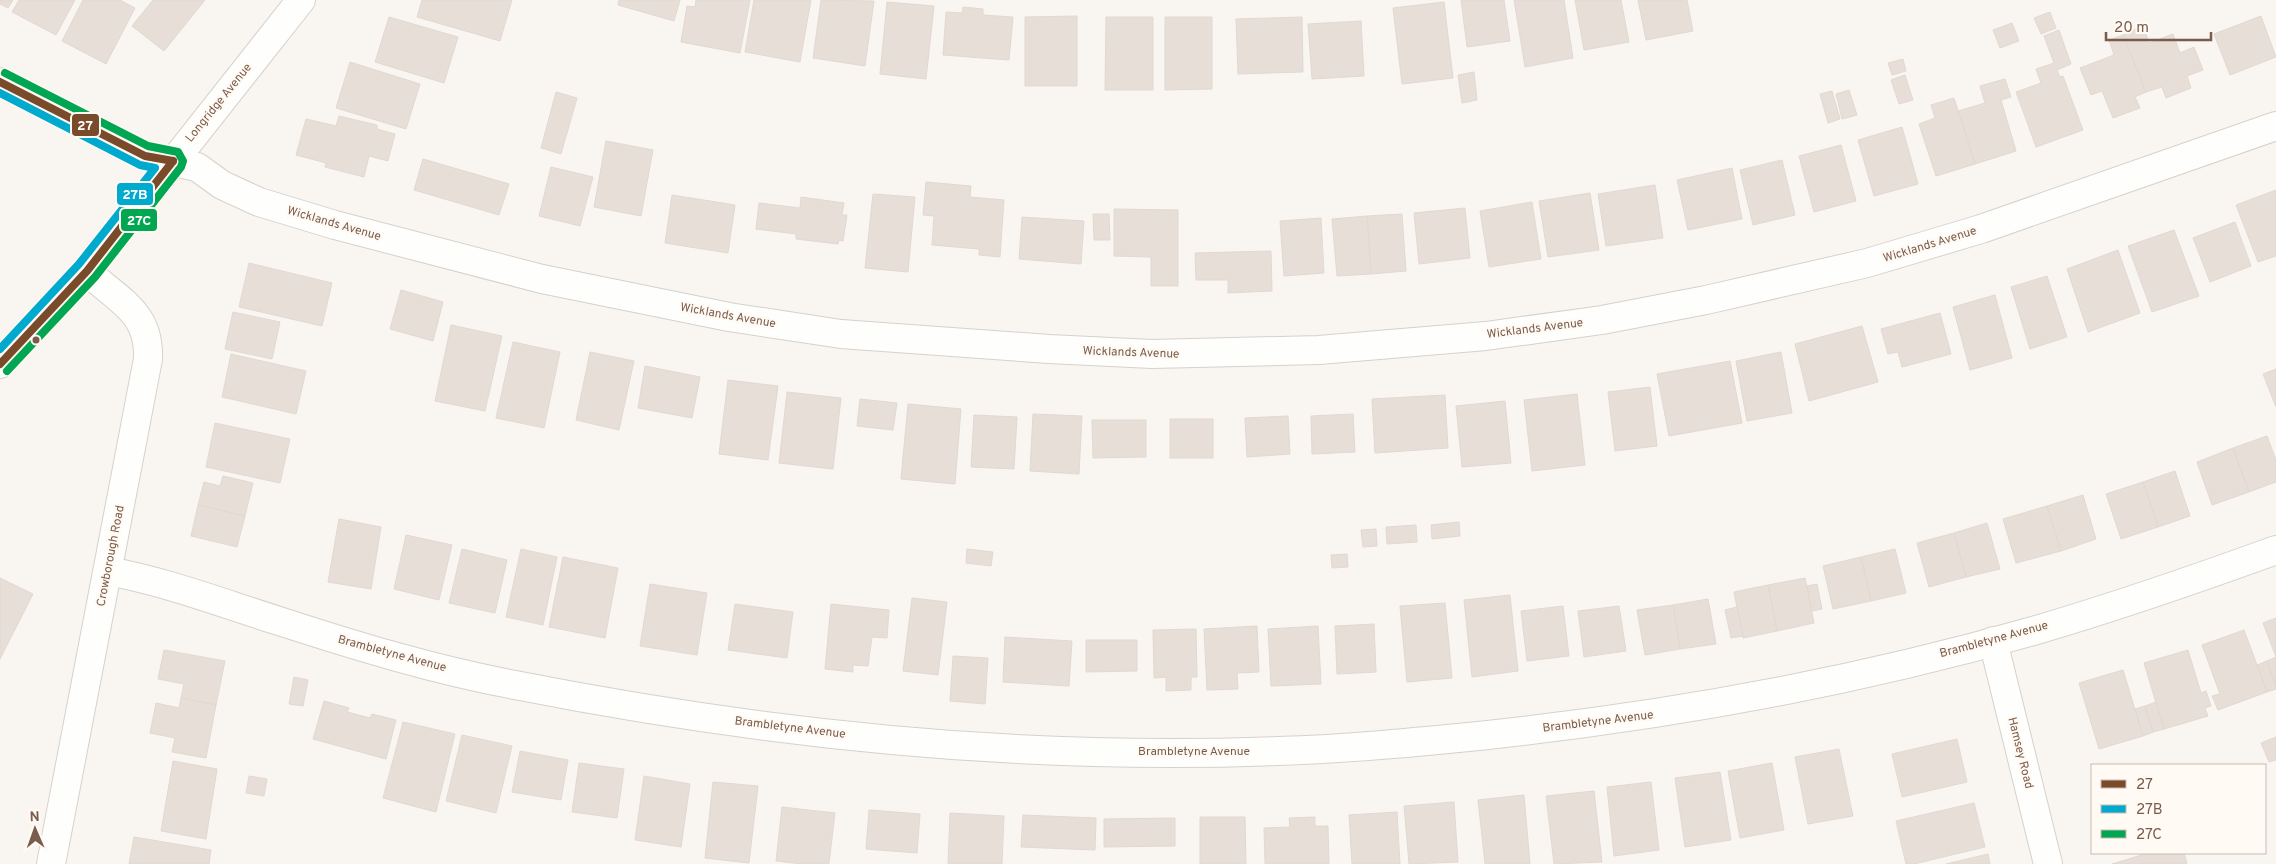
<svg xmlns="http://www.w3.org/2000/svg" width="2276" height="864" font-family="Overpass,sans-serif">
	<style>
		.building { fill: #e6ded7; stroke: #e2d8d2 }
		.lines { fill: none; stroke-linecap: round; stroke-linejoin: round }
		.minor-casing { stroke: #d7d1cb; stroke-width: 30 }
		.minor { stroke: #fefefd; stroke-width: 28 }
		.bus-1-casing { stroke: #fffaf3; stroke-width: 11 }
		.bus-2-casing { stroke: #fffaf3; stroke-width: 11 }
		.bus-3-casing { stroke: #fffaf3; stroke-width: 11 }
		.bus-1 { stroke: #7a4b2a; stroke-width: 8 }
		.bus-2 { stroke: #00a9ce; stroke-width: 8 }
		.bus-3 { stroke: #00a651; stroke-width: 8 }
		.bus-dot { fill: #7a5c4d; stroke: #fffaf3; stroke-width: 2 }
		.labels { text-anchor: middle; dominant-baseline: central; stroke-width: 4.5; stroke-linejoin: round; paint-order: stroke }
		.street-label { font-size: 12px; fill: #7a5c4d; stroke: #fffaf3 }
		.line-badge { stroke: #fffaf3; stroke-width: 2 }
		.badge-label { font-size: 14px; text-anchor: middle; font-weight: bold; fill: #fff }
	</style>
	<rect width="100%" height="100%" fill="#f9f5f0"/>
	<g class="building">
		<path d="M0,0H13L8,8L0,4Z"/>
		<path d="M19,0H75L56,35L12,12Z"/>
		<path d="M83,0H120L135,8L106,64L62,41Z"/>
		<path d="M153,0H205L164,51L132,26Z"/>
		<path d="M422,0H512L500,41L417,17Z"/>
		<path d="M619,0H680L674,21L618,5Z"/>
		<path d="M696,0H750L740,53L681,42L687,6L695,7Z"/>
		<path d="M754,0H811L800,62L745,52Z"/>
		<path d="M821,0L874,1L865,66L813,58Z"/>
		<path d="M1461,0H1504L1510,41L1467,47Z"/>
		<path d="M1514,0H1564L1573,58L1525,67Z"/>
		<path d="M1575,0H1621L1629,42L1584,50Z"/>
		<path d="M1638,0H1687L1693,31L1646,40Z"/>
		<path d="M887,2L934,6L926,79L880,74Z"/>
		<path d="M1444,2L1453,78L1402,84L1393,8Z"/>
		<path d="M963,7L983,9V15L1013,17L1009,60L943,55L946,12L962,13Z"/>
		<path d="M2050,12L2056,28L2041,34L2034,18Z"/>
		<path d="M1077,16V86H1025V17Z"/>
		<path d="M2261,16L2276,57L2230,75L2214,34Z"/>
		<path d="M389,17L458,37L444,83L375,62Z"/>
		<path d="M1106,17H1153V90H1105Z"/>
		<path d="M1165,17H1212V89L1165,90Z"/>
		<path d="M1302,17L1303,72L1238,74L1236,19Z"/>
		<path d="M1361,21L1364,76L1312,79L1308,24Z"/>
		<path d="M2012,23L2019,41L2000,48L1993,30Z"/>
		<path d="M2143,26L2149,43L2173,34L2180,53L2194,47L2203,70L2187,76L2191,88L2166,98L2162,87L2146,92L2123,35Z"/>
		<path d="M2059,30L2071,64L2057,70L2060,77L2063,76L2083,130L2036,147L2016,92L2041,83L2036,69L2054,63L2044,36Z"/>
		<path d="M2123,35L2146,92L2135,97L2140,108L2113,118L2102,91L2091,95L2080,68L2114,55L2109,40Z"/>
		<path d="M1903,59L1906,71L1892,75L1888,63Z"/>
		<path d="M350,62L420,84L406,129L336,108Z"/>
		<path d="M1474,72L1477,100L1462,103L1458,75Z"/>
		<path d="M1905,75L1913,100L1899,104L1891,80Z"/>
		<path d="M2005,79L2011,97L2001,100L2016,151L1975,164L1958,111L1985,103L1980,86Z"/>
		<path d="M1849,90L1857,115L1842,119L1836,94Z"/>
		<path d="M1832,91L1840,119L1828,123L1820,94Z"/>
		<path d="M556,92L577,98L561,154L541,148Z"/>
		<path d="M1954,98L1975,164L1936,176L1919,124L1935,118L1931,105Z"/>
		<path d="M339,116L377,125V129L395,134L388,161L369,156L364,177L325,167L326,163L296,155L306,119L336,126Z"/>
		<path d="M1902,127L1918,184L1874,196L1858,140Z"/>
		<path d="M606,141L653,150L641,216L594,207Z"/>
		<path d="M1841,145L1856,201L1814,212L1799,156Z"/>
		<path d="M423,159L509,184L499,215L414,190Z"/>
		<path d="M1782,160L1795,215L1753,225L1740,170Z"/>
		<path d="M551,167L593,177L580,226L539,216Z"/>
		<path d="M1732,168L1742,219L1688,230L1677,180Z"/>
		<path d="M926,182L971,186L970,197L1004,200L1000,257L979,255V249L932,245L934,216L923,215Z"/>
		<path d="M1655,185L1663,238L1606,246L1598,194Z"/>
		<path d="M2276,190V256L2258,262L2236,205Z"/>
		<path d="M1590,193L1599,250L1548,257L1539,201Z"/>
		<path d="M873,194L915,197L908,272L865,268Z"/>
		<path d="M672,195L735,205L728,253L665,243Z"/>
		<path d="M801,197L844,203L842,215H847L843,241L839,240L838,244L796,239V234L756,229L759,203L800,208Z"/>
		<path d="M1532,202L1541,259L1489,267L1480,211Z"/>
		<path d="M1465,208L1470,258L1419,264L1414,213Z"/>
		<path d="M1114,209L1178,210V286H1151V257L1114,256Z"/>
		<path d="M1093,214H1109L1110,240H1094Z"/>
		<path d="M1402,214L1406,271L1371,274L1367,216Z"/>
		<path d="M1367,216L1371,274L1337,276L1332,219Z"/>
		<path d="M1022,217L1084,221L1081,264L1019,259Z"/>
		<path d="M1321,218L1324,273L1284,276L1280,221Z"/>
		<path d="M2235,222L2251,266L2210,282L2193,238Z"/>
		<path d="M2174,230L2199,296L2152,312L2128,246Z"/>
		<path d="M2118,250L2140,313L2088,332L2067,269Z"/>
		<path d="M1271,251L1272,291L1228,293V280H1196L1195,253Z"/>
		<path d="M249,263L332,283L322,326L239,307Z"/>
		<path d="M2047,276L2067,337L2030,349L2011,287Z"/>
		<path d="M401,290L443,302L433,341L390,329Z"/>
		<path d="M1995,295L2012,358L1970,370L1953,307Z"/>
		<path d="M233,312L280,322L272,359L225,349Z"/>
		<path d="M1940,313L1951,354L1902,367L1898,352L1888,354L1881,329Z"/>
		<path d="M451,325L502,336L485,411L435,401Z"/>
		<path d="M1862,326L1878,382L1809,401L1795,344Z"/>
		<path d="M513,342L560,352L544,428L496,418Z"/>
		<path d="M590,352L634,361L619,430L576,420Z"/>
		<path d="M1781,352L1792,413L1747,421L1736,361Z"/>
		<path d="M231,354L306,371L296,414L222,397Z"/>
		<path d="M1730,361L1742,423L1669,436L1657,374Z"/>
		<path d="M645,366L700,377L692,418L638,408Z"/>
		<path d="M2276,369V407L2263,374Z"/>
		<path d="M728,380L778,386L768,460L719,454Z"/>
		<path d="M1650,387L1657,446L1615,451L1608,392Z"/>
		<path d="M787,392L841,398L833,469L779,463Z"/>
		<path d="M1577,394L1585,465L1532,471L1524,400Z"/>
		<path d="M1445,395L1448,448L1375,453L1372,399Z"/>
		<path d="M860,399L897,403L893,430L857,426Z"/>
		<path d="M1505,401L1511,463L1462,467L1456,406Z"/>
		<path d="M908,404L961,409L955,484L901,479Z"/>
		<path d="M1033,414L1082,416L1079,474L1030,471Z"/>
		<path d="M1353,414L1355,452L1312,454L1311,416Z"/>
		<path d="M974,415L1017,417L1014,469L971,467Z"/>
		<path d="M1288,416L1290,454L1247,457L1245,418Z"/>
		<rect x="1170" y="419" width="43" height="39"/>
		<path d="M1092,420H1146V457L1093,458Z"/>
		<path d="M215,423L290,439L280,483L206,467Z"/>
		<path d="M2267,436L2276,460V482L2249,492L2233,448Z"/>
		<path d="M2233,448L2249,492L2212,505L2197,462Z"/>
		<path d="M2175,471L2190,516L2158,527L2143,482Z"/>
		<path d="M223,476L253,483L245,516L198,505L204,482L220,486Z"/>
		<path d="M2143,482L2158,527L2121,539L2106,494Z"/>
		<path d="M2083,495L2096,539L2061,551L2047,506Z"/>
		<path d="M198,505L245,516L237,547L191,536Z"/>
		<path d="M2047,506L2061,551L2016,563L2003,519Z"/>
		<path d="M339,519L381,527L371,589L328,582Z"/>
		<path d="M1459,522L1460,536L1432,539L1431,525Z"/>
		<path d="M1987,523L2000,569L1966,577L1954,533Z"/>
		<path d="M1416,525L1417,542L1387,544L1386,527Z"/>
		<path d="M1376,529L1377,546L1363,547L1361,530Z"/>
		<path d="M1954,533L1966,577L1929,587L1917,543Z"/>
		<path d="M406,535L452,545L439,600L394,589Z"/>
		<path d="M462,549L507,560L495,613L449,603Z"/>
		<path d="M521,549L557,557L543,625L506,617Z"/>
		<path d="M967,549L993,552L991,566L966,563Z"/>
		<path d="M1895,549L1906,593L1871,601L1861,557Z"/>
		<path d="M1347,554L1348,567L1332,568L1331,555Z"/>
		<path d="M563,557L618,568L605,638L549,627Z"/>
		<path d="M1861,557L1871,601L1833,609L1823,566Z"/>
		<path d="M0,578L33,594L0,659Z"/>
		<path d="M1805,578L1814,623L1777,631L1768,585Z"/>
		<path d="M650,584L707,593L697,655L640,646Z"/>
		<path d="M1817,584L1822,609L1812,611L1807,586Z"/>
		<path d="M1768,585L1777,631L1743,638L1734,592Z"/>
		<path d="M1510,595L1518,671L1472,677L1464,600Z"/>
		<path d="M912,598L947,602L938,675L903,671Z"/>
		<path d="M1708,599L1716,644L1680,649L1673,605Z"/>
		<path d="M1445,603L1452,678L1407,682L1400,606Z"/>
		<path d="M735,604L793,612L787,658L728,650Z"/>
		<path d="M831,604L889,610L887,638L872,637L868,666L853,665V672L825,669Z"/>
		<path d="M1673,605L1680,649L1645,655L1637,610Z"/>
		<path d="M1563,606L1569,656L1527,661L1521,611Z"/>
		<path d="M1619,606L1626,651L1584,657L1578,611Z"/>
		<path d="M1737,607L1743,636L1731,638L1725,610Z"/>
		<path d="M2276,618V657L2263,623Z"/>
		<path d="M1374,624L1376,672L1337,674L1335,626Z"/>
		<path d="M1257,626L1259,672L1237,673L1238,689L1207,690L1204,629Z"/>
		<path d="M1318,626L1321,684L1271,686L1268,629Z"/>
		<path d="M1196,629L1197,677H1191V690L1166,691V677L1154,678L1153,630Z"/>
		<path d="M2244,630L2267,692L2218,710L2212,696L2220,694L2202,645Z"/>
		<path d="M1005,637L1072,641L1069,686L1003,682Z"/>
		<path d="M1086,640H1137V671L1086,672Z"/>
		<path d="M164,650L225,661L216,705L181,698L184,684L158,679Z"/>
		<path d="M2188,650L2201,693L2206,691L2211,706L2205,708L2208,716L2164,729L2144,663Z"/>
		<path d="M953,656L988,658L985,704L950,701Z"/>
		<path d="M2276,657V686L2267,661Z"/>
		<path d="M2267,661L2276,686V689L2267,692L2257,665Z"/>
		<path d="M2123,670L2143,736L2099,749L2079,683Z"/>
		<path d="M294,677L308,680L303,706L289,704Z"/>
		<path d="M181,698L216,705L206,758L172,752L175,738L150,733L156,703L179,708Z"/>
		<path d="M324,701L349,708L347,712L370,718L372,714L396,720L386,759L313,739Z"/>
		<path d="M2156,702L2164,729L2153,732L2145,706Z"/>
		<path d="M2145,706L2153,732L2143,736L2135,709Z"/>
		<path d="M403,722L455,734L436,812L383,798Z"/>
		<path d="M462,735L512,746L496,813L446,801Z"/>
		<path d="M2276,737V760L2269,762L2261,743Z"/>
		<path d="M1957,739L1967,782L1902,797L1892,754Z"/>
		<path d="M1839,749L1853,816L1808,824L1795,757Z"/>
		<path d="M520,751L568,760L561,800L512,792Z"/>
		<path d="M173,761L217,769L206,839L161,831Z"/>
		<path d="M579,763L624,769L617,818L572,812Z"/>
		<path d="M1772,763L1784,830L1740,838L1728,771Z"/>
		<path d="M1720,772L1731,840L1685,847L1675,778Z"/>
		<path d="M249,776L267,779L264,796L246,793Z"/>
		<path d="M644,776L690,784L681,847L635,840Z"/>
		<path d="M713,782L758,786L749,863L705,858Z"/>
		<path d="M1651,782L1659,850L1614,856L1607,787Z"/>
		<path d="M1594,791L1602,862L1554,864L1546,796Z"/>
		<path d="M1524,795L1530,864H1485L1478,800Z"/>
		<path d="M1454,802L1458,862L1409,864L1404,806Z"/>
		<path d="M1974,803L1985,847L1914,864H1906L1896,821Z"/>
		<path d="M782,807L835,813L829,864H802L776,861Z"/>
		<path d="M869,810L920,814L917,853L866,849Z"/>
		<path d="M1397,812L1400,864H1352L1349,815Z"/>
		<path d="M950,813L1004,816L1002,864H948Z"/>
		<path d="M1023,815L1096,818L1095,850L1021,847Z"/>
		<path d="M1200,817H1245L1246,864H1200Z"/>
		<path d="M1315,817V826H1328L1329,864H1265L1264,828L1290,827L1289,818Z"/>
		<path d="M1175,818V846L1104,847V819Z"/>
		<path d="M134,837L211,850L209,864H129Z"/>
		<path d="M2148,853H2184L2187,864H2112Z"/>
		<path d="M1988,854L1990,864H1946Z"/>
	</g>
	<g class="lines">
		<g class="minor-casing">
			<g id="minor">
				<path d="M0,82L145,156L197,167L222,185L259,202L335,225L542,279L729,317L841,334L1049,349L1152,354L1319,350L1486,336L1602,320L1706,300L1867,263L1981,229L2276,126"/>
				<path d="M0,364L87,271L301,0"/>
				<path d="M108,571C167,582 222,603 279,621C356,646 435,670 515,685C764,734 1023,761 1277,751C1348,749 1418,742 1488,735C1672,715 1855,682 2033,631C2115,607 2196,579 2276,550"/>
				<path d="M1993,641L2048,864"/>
				<path d="M51,864L148,359C150,311 118,301 87,271"/>
			</g>
		</g>
		<use href="#minor" class="minor"/>
		<g class="bus-1-casing">
			<g id="bus-1">
				<path d="M0,82L145,156L173,161"/>
				<path d="M0,364L87,271L173,161"/>
			</g>
		</g>
		<g class="bus-2-casing">
			<path id="bus-2" d="M0,93L140,165L155,168L79,264L0,349"/>
		</g>
		<g class="bus-3-casing">
			<path id="bus-3" d="M5,73L148,146L178,152L183,161L181,167L95,277L7,371"/>
		</g>
		<use href="#bus-1" class="bus-1"/>
		<use href="#bus-2" class="bus-2"/>
		<use href="#bus-3" class="bus-3"/>
	</g>
	<circle class="bus-dot" cx="36" cy="340" r="4.5"/>
	<g class="labels">
		<g class="street-label">
			<text transform="translate(219 103) rotate(-51)">Longridge Avenue</text>
			<text transform="translate(334 224) rotate(16)">Wicklands Avenue</text>
			<text transform="translate(1930 245) rotate(-17)">Wicklands Avenue</text>
			<text transform="translate(728 316) rotate(10)">Wicklands Avenue</text>
			<text transform="translate(1535 329) rotate(-7)">Wicklands Avenue</text>
			<text transform="translate(1131 353) rotate(2)">Wicklands Avenue</text>
			<text transform="translate(111 556) rotate(-79)">Crowborough Road</text>
			<text transform="translate(1994 640) rotate(-15)">Brambletyne Avenue</text>
			<text transform="translate(392 654) rotate(15)">Brambletyne Avenue</text>
			<text transform="translate(1598 722) rotate(-7)">Brambletyne Avenue</text>
			<text transform="translate(790 728) rotate(7)">Brambletyne Avenue</text>
			<text x="1194" y="752">Brambletyne Avenue</text>
			<text transform="translate(2020 753) rotate(76)">Hamsey Road</text>
		</g>
	</g>
	<g class="line-badge">
		<rect x="71" y="113" width="29" height="24" rx="5" fill="#7a4b2a"/>
		<rect x="116" y="182" width="38" height="24" rx="5" fill="#00a9ce"/>
		<rect x="120" y="208" width="38" height="24" rx="5" fill="#00a651"/>
	</g>
	<g class="badge-label">
		<text x="85" y="130">27</text>
		<text x="135" y="199">27B</text>
		<text x="139" y="225">27C</text>
	</g>
	<rect x="2091" y="764" width="175" height="90" fill="#fffaf3" stroke="#cabbb1"/>
	<rect x="2101" y="780" width="25" height="8" fill="#7a4b2a" stroke="#cabbb1"/>
	<text x="2136" y="789" font-size="15" fill="#7a5c4d">27</text>
	<rect x="2101" y="805" width="25" height="8" fill="#00a9ce" stroke="#cabbb1"/>
	<text x="2136" y="814" font-size="15" fill="#7a5c4d">27B</text>
	<rect x="2101" y="830" width="25" height="8" fill="#00a651" stroke="#cabbb1"/>
	<text x="2136" y="839" font-size="15" fill="#7a5c4d">27C</text>
	<g transform="translate(35 829) rotate(358)" stroke="#fffaf3" stroke-width="4" paint-order="stroke">
	<path d="M0-4L9 19L0 12L-9 19Z" fill="#7a5c4d"/>
	<text y="-8" font-size="14" font-weight="bold" text-anchor="middle" fill="#7a5c4d">N</text>
	</g>
	<path d="M2106 32v8h105v-8" fill="none" stroke="#7a5c4d" stroke-width="2.5"/>
	<text x="2114" y="32" font-size="15" fill="#7a5c4d" stroke="#fffaf3" stroke-width="4" paint-order="stroke">20 m</text>
</svg>
